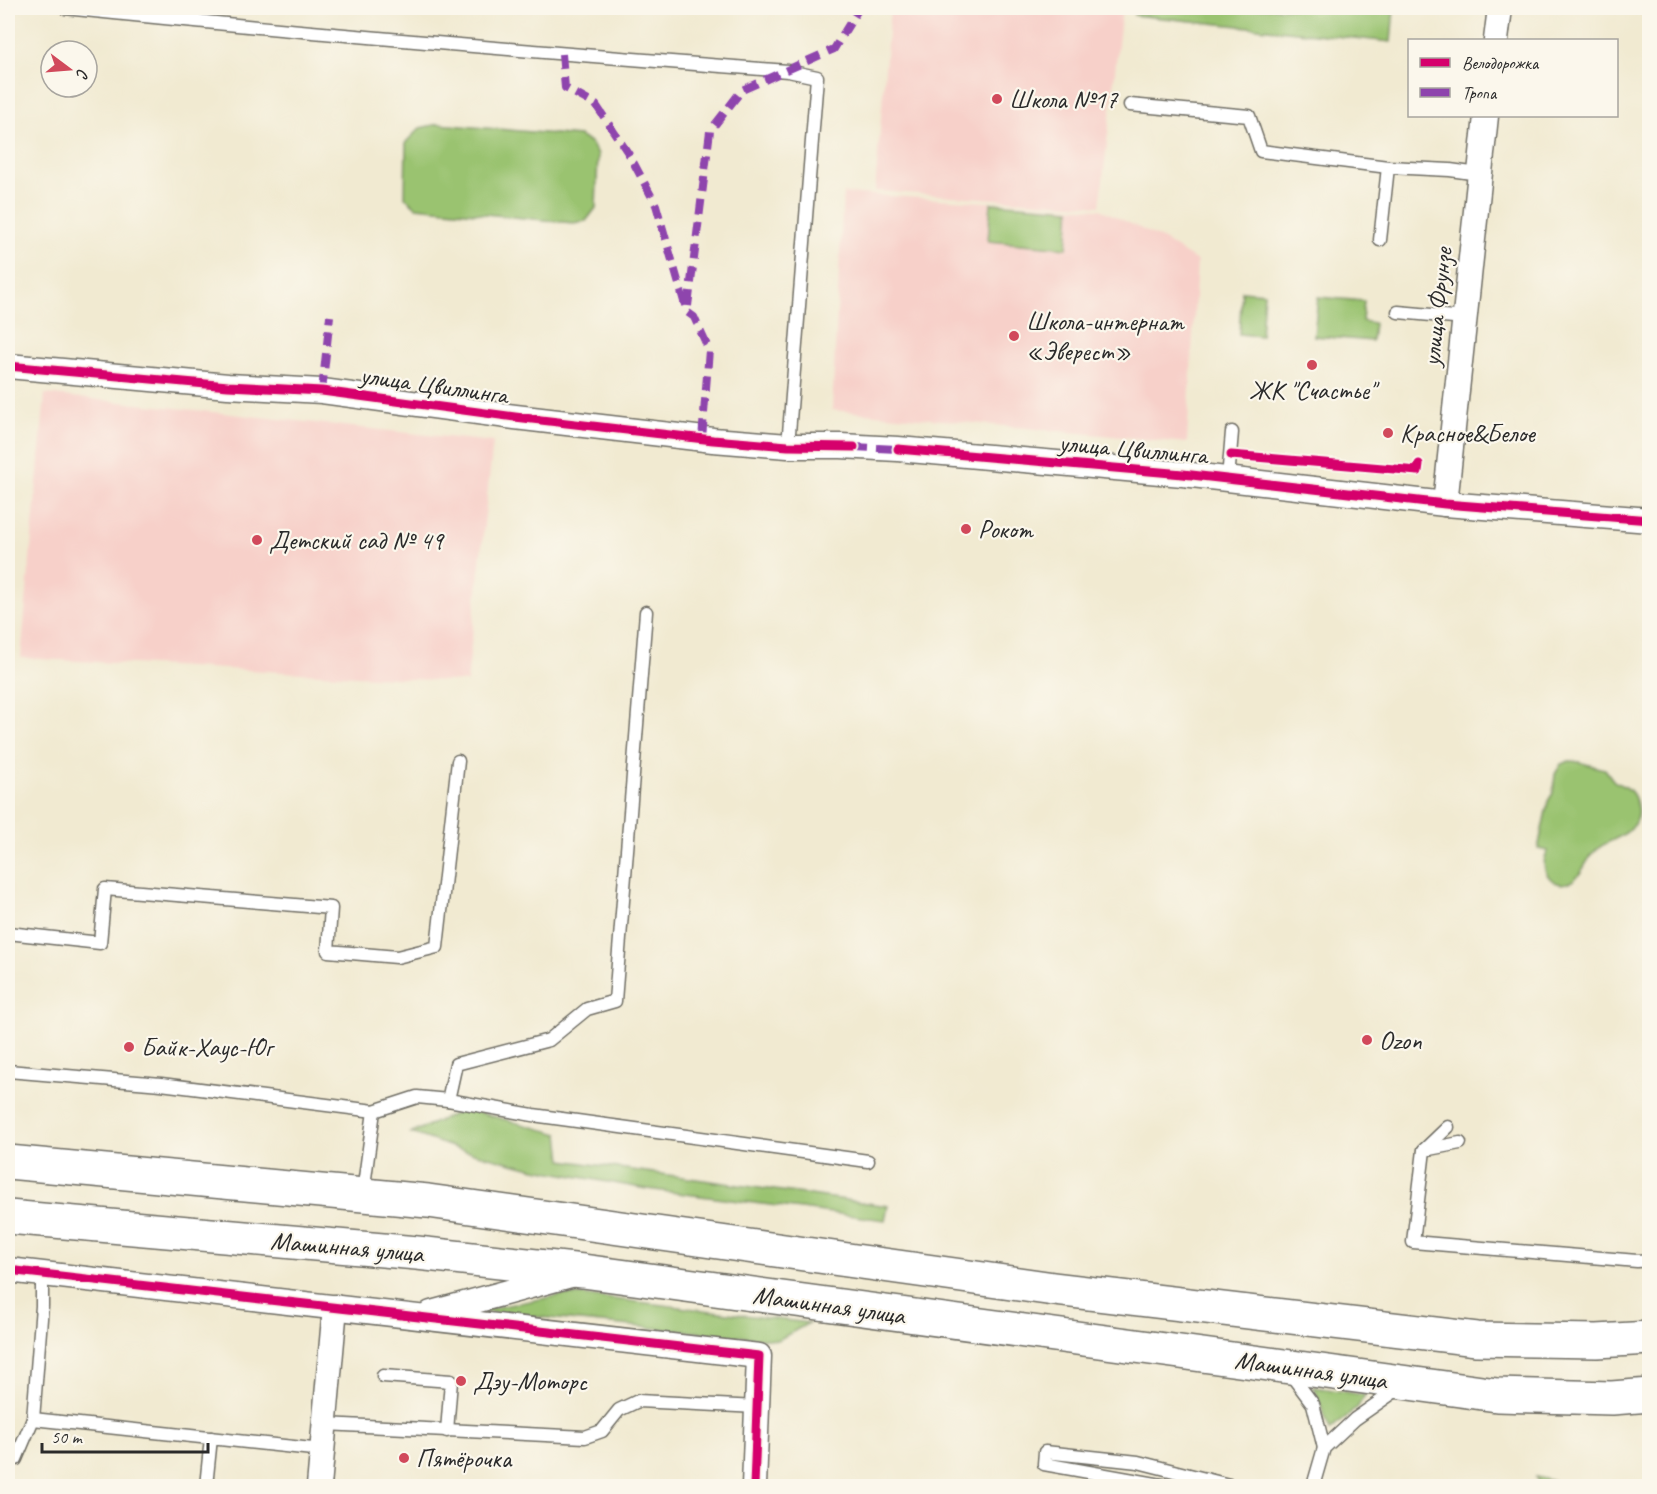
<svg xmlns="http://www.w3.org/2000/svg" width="1657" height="1494" font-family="Caveat,sans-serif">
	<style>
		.built { fill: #f7d0c9 }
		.green { fill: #9ac36f; stroke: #62774d; stroke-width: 1.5 }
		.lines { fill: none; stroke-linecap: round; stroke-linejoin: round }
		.lane-casing { stroke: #706e65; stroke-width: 15 }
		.street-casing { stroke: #706e65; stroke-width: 27 }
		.primary-casing { stroke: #706e65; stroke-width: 36 }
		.lane { stroke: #fff; stroke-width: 12 }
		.street { stroke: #fff; stroke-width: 24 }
		.primary { stroke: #fff; stroke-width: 33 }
		.quiet { stroke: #8e44ad; stroke-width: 8; stroke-dasharray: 15 8; stroke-linecap: butt }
		.cycleway-casing { stroke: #fbf7ec; stroke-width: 13 }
		.cycleway { stroke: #d6006c; stroke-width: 9 }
		.poi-dot { fill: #d1495b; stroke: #fbf7ec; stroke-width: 2 }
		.labels { text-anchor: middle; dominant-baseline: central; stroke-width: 4.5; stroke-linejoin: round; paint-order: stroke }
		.poi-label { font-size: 26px; fill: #2b2b2b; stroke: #fbf7ec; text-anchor: start }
		.street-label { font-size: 26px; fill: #2b2b2b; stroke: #fbf7ec }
	</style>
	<rect width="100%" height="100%" fill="#fbf7ec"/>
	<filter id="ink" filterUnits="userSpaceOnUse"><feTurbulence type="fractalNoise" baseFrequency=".0167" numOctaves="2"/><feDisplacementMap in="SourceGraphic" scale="12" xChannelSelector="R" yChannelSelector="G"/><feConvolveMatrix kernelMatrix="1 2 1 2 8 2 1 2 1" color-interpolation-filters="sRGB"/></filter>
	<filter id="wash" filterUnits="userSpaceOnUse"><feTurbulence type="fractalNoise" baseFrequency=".008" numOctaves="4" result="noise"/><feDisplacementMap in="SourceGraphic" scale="24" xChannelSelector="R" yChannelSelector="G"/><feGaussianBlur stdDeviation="1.35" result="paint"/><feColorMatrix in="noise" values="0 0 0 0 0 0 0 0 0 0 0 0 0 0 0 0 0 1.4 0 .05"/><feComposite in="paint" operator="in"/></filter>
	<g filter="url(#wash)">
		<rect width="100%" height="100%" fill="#f1ead1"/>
		<g class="built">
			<path d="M890,8H1122L1100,206L875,191Z"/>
			<path d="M843,193L1100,209L1162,239L1197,261L1187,443L832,410Z"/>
			<path d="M45,394L493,442L467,682L21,658Z"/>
		</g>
		<g class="green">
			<path d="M1135,8H1394L1391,42L1134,15Z"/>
			<path d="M438,124L579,136L590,142L598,154L596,208L586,221L573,223L416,207L405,197L406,142L420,128Z"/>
			<path d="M991,203L1070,209L1067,248L988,241Z"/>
			<path d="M1242,291L1264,293L1261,336L1239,334Z"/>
			<path d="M1318,297L1364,301L1362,321L1374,323L1372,341L1314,336Z"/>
			<path d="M1569,761C1583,761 1592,767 1605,769C1608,773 1611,778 1614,781C1616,783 1619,783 1622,785C1631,789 1636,797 1637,807C1639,814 1636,823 1631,828C1622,839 1607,840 1596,850C1586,859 1582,877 1570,882C1552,890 1537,868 1548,851L1538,849L1548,801L1553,793L1555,774L1561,764Z"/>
			<path d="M466,1109L559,1134L562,1160L888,1206L885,1220L647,1189L535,1169L458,1149L411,1133Z"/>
			<path d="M562,1295H581L809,1323L778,1340L476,1311Z"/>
			<path d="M1314,1387L1365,1395L1357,1408L1330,1430Z"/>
			<path d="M1536,1477L1573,1486H1539Z"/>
		</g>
	</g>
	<g filter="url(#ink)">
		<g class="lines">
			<g class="lane-casing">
				<g id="lane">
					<path d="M65,8C306,33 547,53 788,71L817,77L788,446"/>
					<path d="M1130,105L1249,116L1261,151L1388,167L1450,170L1479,174"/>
					<path d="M1380,240L1388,167"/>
					<path d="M1398,312L1465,318"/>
					<path d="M1228,479L1232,432"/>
					<path d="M8,933L100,943L105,889L331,908L328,951L397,957L437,947L458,761"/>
					<path d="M8,1071L161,1084L374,1111L417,1097L448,1100L533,1115L868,1161"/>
					<path d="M448,1100L456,1064L549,1040L587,1009L615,1001L646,612"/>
					<path d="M1448,1127L1424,1150L1413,1242L1637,1261L1650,1260"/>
					<path d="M1424,1150L1460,1143"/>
					<path d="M363,1193L374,1111"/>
					<path d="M1289,1372L1313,1404L1324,1448"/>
					<path d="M383,1376L451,1381L447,1431"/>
					<path d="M33,1419L42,1306V1274"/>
					<path d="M325,1424L585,1437L602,1431L619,1410L638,1401L757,1407"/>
					<path d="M8,1458L16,1459L33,1419L322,1450"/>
					<path d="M206,1486L211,1438"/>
					<path d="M1167,1486L1044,1464L1045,1452L1138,1462L1233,1486"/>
					<path d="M1313,1486L1324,1448L1355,1419L1398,1389"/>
				</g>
			</g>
			<g class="street-casing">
				<g id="street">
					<path d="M1496,40L1500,8"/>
					<path d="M8,366L228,386L322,391L515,417L713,440L788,446H841L898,449L1183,474L1445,504L1650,520"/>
					<path d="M1445,504L1486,116"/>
					<path d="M8,1270L759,1356L754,1486"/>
					<path d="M431,1313L571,1275"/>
					<path d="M319,1486L335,1307"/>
				</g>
			</g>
			<g class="primary-casing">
				<g id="primary">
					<path d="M8,1162L428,1201L1054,1289L1477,1339L1597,1341L1650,1338"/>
					<path d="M8,1217L417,1253L583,1271L1497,1395L1612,1398L1650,1395"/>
				</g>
			</g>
			<use href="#lane" class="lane"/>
			<use href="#street" class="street"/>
			<use href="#primary" class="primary"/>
			<g class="quiet">
				<path d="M562,54L565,88L596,105L630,156L656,205L687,312L694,317L709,350L702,439"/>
				<path d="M688,306L710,131L742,90L834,49L859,8"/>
				<path d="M322,391L330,316"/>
				<path d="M854,447L898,449"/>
			</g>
			<g class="cycleway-casing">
				<g id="cycleway">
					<path d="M8,366L228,386L322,391L515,417L713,440L788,446L854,447"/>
					<path d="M898,449L1183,474L1445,504L1650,520"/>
					<path d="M1231,455L1418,471L1419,464"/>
					<path d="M8,1270L759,1356L754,1486"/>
				</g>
			</g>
			<use href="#cycleway" class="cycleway"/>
		</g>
	</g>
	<g class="poi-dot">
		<circle cx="997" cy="99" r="6"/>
		<circle cx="1014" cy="336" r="6"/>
		<circle cx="1312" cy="365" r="6"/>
		<circle cx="1388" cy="433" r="6"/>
		<circle cx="966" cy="529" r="6"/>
		<circle cx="257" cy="540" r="6"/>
		<circle cx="1367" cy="1040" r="6"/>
		<circle cx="129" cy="1047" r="6"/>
		<circle cx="461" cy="1381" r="6"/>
		<circle cx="404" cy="1458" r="6"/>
	</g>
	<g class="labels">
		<g class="poi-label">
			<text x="1009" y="99">Школа №17</text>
			<text x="1026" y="321">Школа-интернат<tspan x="1026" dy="30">«Эверест»</tspan></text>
			<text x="1312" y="390" text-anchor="middle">ЖК "Счастье"</text>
			<text x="1400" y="433">Красное&amp;Белое</text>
			<text x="978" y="529">Рокот</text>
			<text x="269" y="540">Детский сад № 49</text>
			<text x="1379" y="1040">Ozon</text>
			<text x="141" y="1047">Байк-Хаус-Юг</text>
			<text x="473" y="1381">Дэу-Моторс</text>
			<text x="416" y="1458">Пятёрочка</text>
		</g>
		<g class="street-label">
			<text transform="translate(1437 307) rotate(-84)">улица Фрунзе</text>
			<text transform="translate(434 385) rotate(8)">улица Цвиллинга</text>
			<text transform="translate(1133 449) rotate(5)">улица Цвиллинга</text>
			<text transform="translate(347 1247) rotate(5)">Машинная улица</text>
			<text transform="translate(829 1305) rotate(8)">Машинная улица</text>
			<text transform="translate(1311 1370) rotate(8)">Машинная улица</text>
		</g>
	</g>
	<rect width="1657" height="1494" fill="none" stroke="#fbf7ec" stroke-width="30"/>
	<rect x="1408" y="39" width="210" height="78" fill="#fbf7ec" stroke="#a8a59f" stroke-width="1.5"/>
	<rect x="1420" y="58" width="30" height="9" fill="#d6006c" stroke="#a8a59f" stroke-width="1.5"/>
	<text x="1462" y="69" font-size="18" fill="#2b2b2b">Велодорожка</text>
	<rect x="1420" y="88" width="30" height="9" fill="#8e44ad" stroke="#a8a59f" stroke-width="1.5"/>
	<text x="1462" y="99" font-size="18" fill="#2b2b2b">Тропа</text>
	<g transform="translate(69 69) rotate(106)"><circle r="28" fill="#fbf7ec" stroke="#a8a59f" stroke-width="1.5"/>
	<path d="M0-4.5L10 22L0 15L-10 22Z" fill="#d1495b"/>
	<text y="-9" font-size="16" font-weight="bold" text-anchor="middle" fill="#2b2b2b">С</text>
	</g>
	<path d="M42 1443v9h166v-9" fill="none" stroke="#2b2b2b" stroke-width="3"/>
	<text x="51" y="1443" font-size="18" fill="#2b2b2b" stroke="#fbf7ec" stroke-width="4.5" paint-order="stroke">50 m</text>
</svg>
